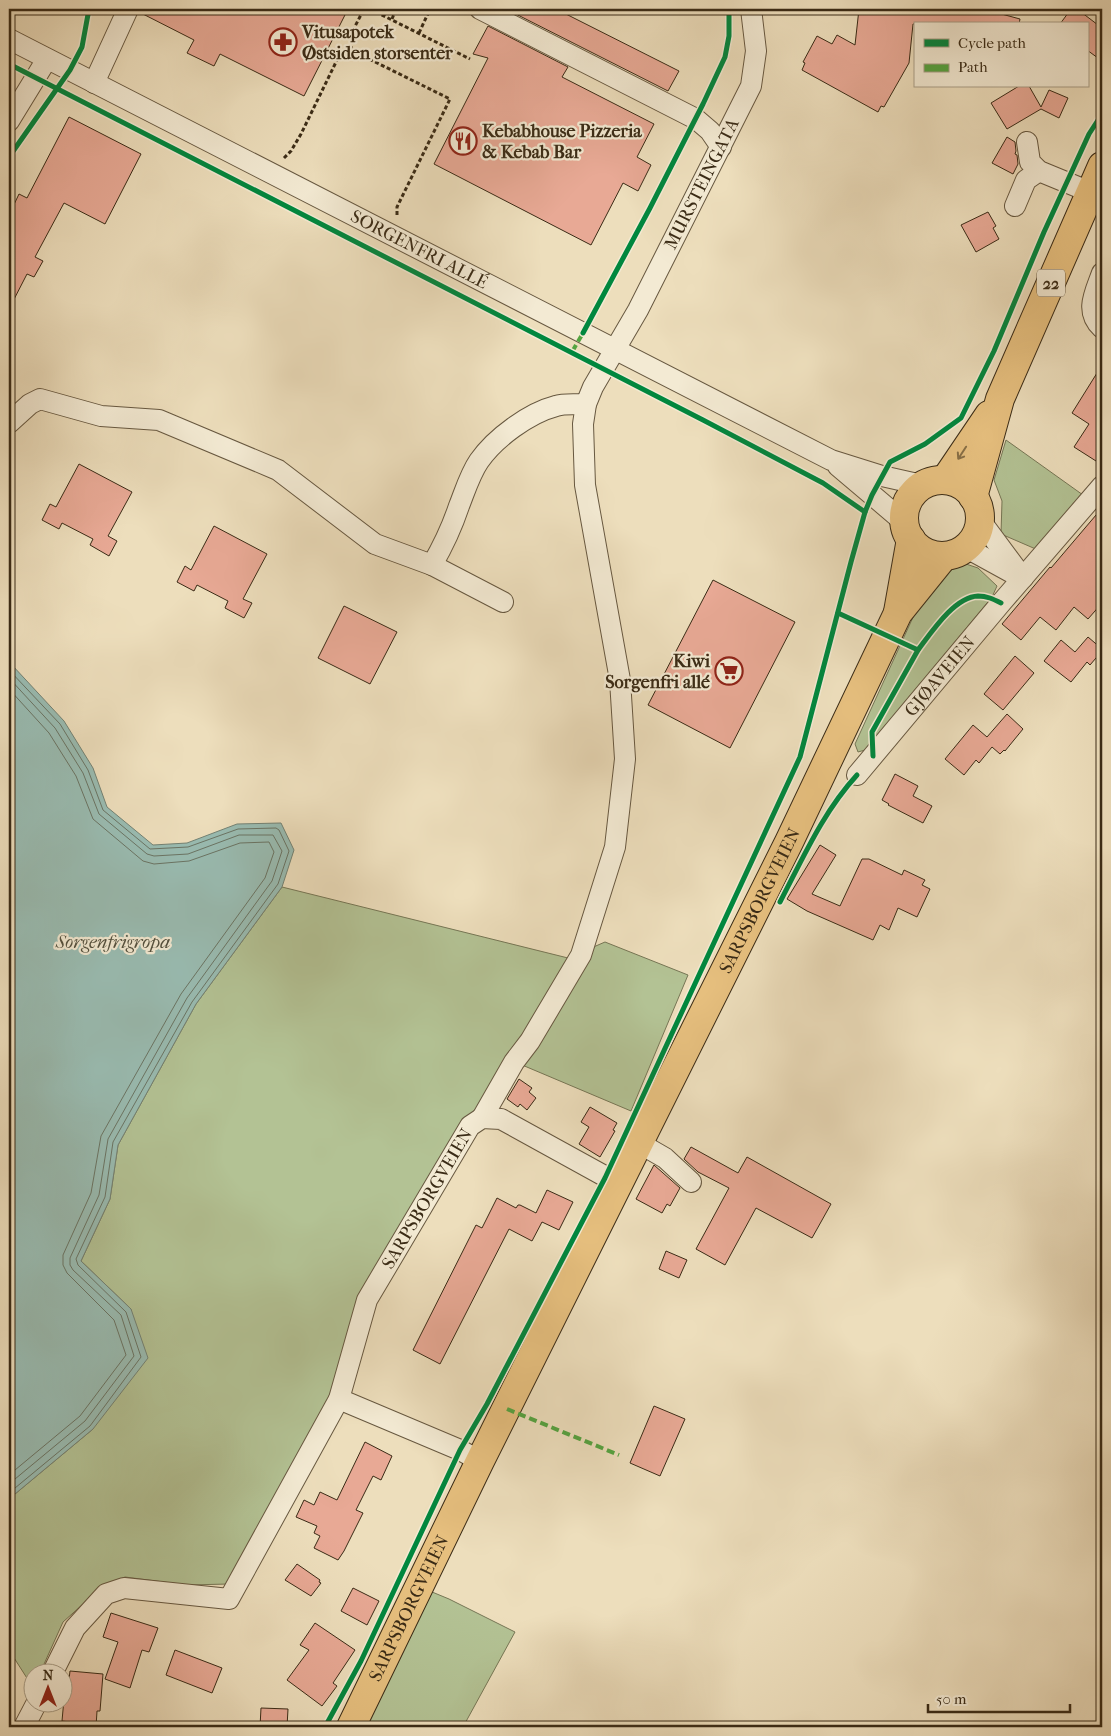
<svg xmlns="http://www.w3.org/2000/svg" width="1111" height="1736" font-family="'IM FELL French Canon',serif">
	<style>
		.green { fill: #b3c294; stroke: #767655 }
		.water { fill: #99bcb2; stroke: #738274 }
		.lines { fill: none; stroke-linecap: round; stroke-linejoin: round }
		.shore { stroke: #6a7464; stroke-width: 1 }
		.building { fill: #e8a995; stroke: #3a2b16 }
		.minor-casing { stroke: #675840; stroke-width: 22 }
		.highway-casing { stroke: #3a2b16; stroke-width: 30 }
		.path { stroke: #3a2b16; stroke-width: 3; stroke-dasharray: 4 2.5; stroke-linecap: butt }
		.minor { stroke: #f3ead3; stroke-width: 20 }
		.highway { stroke: #e6bf7e; stroke-width: 28 }
		.quiet { stroke: #54a440; stroke-width: 4; stroke-dasharray: 8 4; stroke-linecap: butt }
		.cycleway-casing { stroke: #f3ead3; stroke-width: 8 }
		.cycleway { stroke: #00873e; stroke-width: 5 }
		.oneway { stroke: #876e45 }
		.labels { text-anchor: middle; dominant-baseline: central; stroke-width: 4.5; stroke-linejoin: round; paint-order: stroke }
		.shield { fill: #f3ead3; stroke: #72644f; stroke-width: 1 }
		.shield-label { font-size: 16px; font-weight: bold; fill: #3a2b16 }
		.poi-label { font-size: 18px; font-weight: bold; fill: #3a2b16; stroke: #f3ead3; text-anchor: start }
		.street-label { font-size: 18px; fill: #3a2b16; stroke: #f3ead3 }
		.water-label { font-size: 19px; font-style: italic; fill: #524f3d; stroke: #f3ead3 }
	</style>
	<rect width="100%" height="100%" fill="#eddebc"/>
	<filter id="stains"><feTurbulence type="fractalNoise" baseFrequency=".004" numOctaves="4"/><feColorMatrix values="0 0 0 0 .2 0 0 0 0 .09 0 0 0 0 .02 0 0 0 .5 -.17"/></filter>
	<radialGradient id="worn" r=".72"><stop offset=".6" stop-color="#630" stop-opacity="0"/><stop offset="1" stop-color="#630" stop-opacity=".3"/></radialGradient>
	<g class="green">
		<path d="M1006,440L1083,495L1038,550L1001,534L1002,501L994,480Z"/>
		<path d="M966,564L978,568L997,586L992,597L865,750L858,752L855,744L931,578Z"/>
		<path d="M282,887L568,958L605,942L688,975L631,1111L515,1062L362,1306L341,1397L229,1584L187,1585L125,1577L102,1587L63,1622L40,1673L32,1674V1686L9,1650V1499L93,1429L131,1309L81,1261L110,1199L118,1145L196,1004Z"/>
		<path d="M420,1587L449,1599L515,1632L463,1727H351Z"/>
	</g>
	<path class="water" d="M9,664L12,665L64,721L93,768L107,807L153,845L187,843L237,824L281,823L294,850L282,887L196,1004L118,1145L110,1199L81,1261L131,1309L148,1358L93,1429L9,1499Z"/>
	<g class="lines">
		<g class="shore">
			<path d="M9,670L60,724L88,770L103,810L150,849L188,847L238,829L276,828L279,830L289,851L278,884L192,1002L113,1142L105,1197L76,1259L78,1265L126,1312L141,1357L90,1426L9,1493"/>
			<path d="M9,678L55,728L83,773L99,814L147,854L154,856L188,854L239,835H273L282,851L272,881L187,998L108,1139L99,1195L70,1258V1265L73,1270L121,1315L134,1356L85,1421L9,1484"/>
			<path d="M9,689L49,733L76,776L93,819L143,861L154,864L189,861L240,843L269,842L274,852L265,878L181,994L101,1136L91,1193L63,1255V1265L67,1273L114,1320L126,1355L80,1416L9,1475"/>
		</g>
	</g>
	<g class="building">
		<path d="M140,9H348L304,96L220,54L214,66L187,53L194,40L139,12Z"/>
		<path d="M506,9H556L679,71L668,91Z"/>
		<path d="M859,9H983L1020,19L1019,24H913L909,63L884,107L881,106L878,112L802,70L805,63L803,62L817,36L832,44L837,35L855,45Z"/>
		<path d="M1071,9H1077L1102,28V61L1087,50V24H1060Z"/>
		<path d="M488,26L568,67L562,77L654,124L637,157L651,165L638,191L623,183L591,245L434,164L488,58L473,54Z"/>
		<path d="M1019,86H1029L1041,107L1049,90L1068,98L1059,118L1041,109L1007,129L991,103Z"/>
		<path d="M69,117L141,154L105,224L64,203L35,257L43,261L34,277L27,274L9,309V234L14,224L9,221V215L19,194L27,198Z"/>
		<path d="M1007,137L1015,142L1016,151L1015,154L1017,155L1018,164L1013,174L992,163Z"/>
		<path d="M988,212L996,226L993,228L999,239L976,252L961,225Z"/>
		<path d="M1102,365V452L1096,461L1074,447L1089,424L1072,413Z"/>
		<path d="M79,464L132,492L108,536L117,541L109,556L90,545L93,539L62,523L59,529L42,520L50,504L56,507Z"/>
		<path d="M1102,508V603L1088,619L1074,607L1056,630L1040,617L1021,640L1002,624L1050,567L1051,568Z"/>
		<path d="M214,526L267,554L243,599L252,603L244,618L225,608L228,601L197,585L194,591L177,582L185,566L191,570Z"/>
		<path d="M713,580L795,622L730,748L648,705Z"/>
		<path d="M344,606L397,632L370,684L318,658Z"/>
		<path d="M1088,637L1102,649V651L1090,665L1087,662L1071,682L1044,661L1061,640L1075,652Z"/>
		<path d="M1015,656L1034,673L1003,710L984,694Z"/>
		<path d="M1007,714L1023,729L1005,751L1004,750L1000,754L992,747L979,763L976,760L964,775L945,759L973,725L987,737Z"/>
		<path d="M895,774L918,786L913,796L932,806L923,823L888,805L889,804L882,800Z"/>
		<path d="M820,845L836,855L812,894L840,906L862,859H869L902,875L904,870L925,880L922,885L930,889L917,917L898,908L889,930L880,925L873,940L807,911L787,899Z"/>
		<path d="M519,1079L532,1088L529,1092L536,1098L527,1110L520,1104L518,1107L507,1099Z"/>
		<path d="M590,1107L617,1123L613,1130L615,1131L600,1157L579,1144L589,1127L581,1122Z"/>
		<path d="M691,1147L738,1173L747,1157L831,1204L812,1238L756,1208L725,1265L696,1249L729,1188L698,1172L684,1159Z"/>
		<path d="M654,1165L680,1188L670,1206L667,1204L662,1213L636,1199Z"/>
		<path d="M547,1190L573,1202L559,1230L542,1222L532,1241L509,1229L440,1364L413,1350L476,1225L482,1228L497,1198L516,1208L518,1205H520L536,1213Z"/>
		<path d="M666,1251L687,1260L679,1278L659,1269Z"/>
		<path d="M654,1406L685,1419L660,1476L630,1463Z"/>
		<path d="M365,1442L392,1456L381,1480L373,1476L356,1510L363,1513L344,1551L338,1560L314,1548L320,1536L314,1533L317,1526L296,1517L304,1500L314,1505L320,1492L337,1500Z"/>
		<path d="M297,1564L320,1580L319,1582L321,1583L311,1596L285,1580Z"/>
		<path d="M353,1588L379,1601L367,1625L341,1611Z"/>
		<path d="M111,1613L158,1628L149,1652L142,1650L130,1688L105,1679L118,1642L103,1637Z"/>
		<path d="M315,1623L355,1650L333,1683L337,1686L322,1706L287,1680L309,1650L300,1645Z"/>
		<path d="M175,1650L222,1668L212,1693L166,1675Z"/>
		<path d="M70,1671L103,1674L100,1711H97L96,1727H69L70,1722L62,1721L65,1688H68Z"/>
		<path d="M261,1708L288,1709L287,1727H260Z"/>
	</g>
	<g class="lines">
		<g class="minor-casing">
			<g id="minor">
				<path d="M480,9L696,119L710,131L721,147"/>
				<path id="s1" d="M9,39L831,460L882,476L922,485"/>
				<path d="M94,83L128,9"/>
				<path d="M9,121L47,59"/>
				<path d="M1027,142L1030,162L1039,171L1090,192"/>
				<path d="M1015,206L1026,180L1039,171"/>
				<path d="M1102,273C1095,293 1084,311 1102,328"/>
				<path d="M9,423L30,404L40,399L101,416L159,420L278,470L375,544L432,565L503,602"/>
				<path d="M838,466L904,522"/>
				<path d="M980,520L1023,578"/>
				<path d="M965,547L1016,575"/>
				<path d="M432,565C443,546 452,527 459,506C465,491 470,474 479,461C495,438 529,413 556,406C565,403 577,405 586,404"/>
				<path id="s2" d="M857,775L1001,603L1102,486"/>
				<path id="s3" d="M482,1118L514,1062L530,1041L581,955L615,847L625,759L620,680L585,485L583,424L586,404L593,387L638,310L751,86L756,51L751,9"/>
				<path d="M639,1143L665,1158L691,1182"/>
				<path d="M339,1399L460,1450L480,1461"/>
				<path id="s4" d="M52,1674L75,1628L106,1594L124,1588L229,1599L339,1399L367,1300L470,1126L482,1118L501,1119L619,1184"/>
				<path d="M24,1727L36,1704"/>
			</g>
		</g>
		<g class="highway-casing">
			<g id="highway">
				<path d="M945,480L989,415"/>
				<circle cx="942" cy="518" r="38"/>
				<path d="M973,497L1000,399L1102,166"/>
				<path d="M898,612L911,539"/>
				<path id="s5" d="M351,1727L480,1461L789,842L898,613L944,556"/>
			</g>
		</g>
		<g class="path">
			<path d="M370,9L470,59"/>
			<path d="M392,19L396,9"/>
			<path d="M419,33L430,9"/>
			<path d="M351,50V34L364,9"/>
			<path d="M284,158L291,151L301,134L337,60L351,50L450,99L397,207V217"/>
		</g>
		<use href="#minor" class="minor"/>
		<use href="#highway" class="highway"/>
		<g class="quiet">
			<path d="M572,352L583,333"/>
			<path d="M507,1409L619,1455"/>
			<path d="M9,1725L26,1723"/>
		</g>
		<g class="cycleway-casing">
			<g id="cycleway">
				<path d="M9,64L703,420L823,483L865,512"/>
				<path d="M9,157L70,70L82,47L89,9"/>
				<path d="M583,333L650,208L703,104L725,57L729,36V9"/>
				<path d="M838,613L918,650C931,633 954,597 978,596C987,596 993,599 1001,603"/>
				<path d="M873,756L872,732L918,650"/>
				<path d="M780,902C803,858 823,812 857,775"/>
				<path d="M325,1727L361,1661L460,1450L487,1404L605,1178L800,757L851,562L865,512L872,495L890,462L925,444L961,418L994,351L1044,232L1089,134L1102,114"/>
			</g>
		</g>
		<use href="#cycleway" class="cycleway"/>
	</g>
	<defs><path id="oneway-shaft" d="M-6 0H5M1.5-3L5.5 0L1.5 3" fill="none" stroke-width="1.6" stroke-linecap="round" stroke-linejoin="round" transform="scale(1.25)"/></defs>
	<use class="oneway" href="#oneway-shaft" transform="translate(962 453) rotate(123)"/>
	<defs>
		<g id="pharmacy-ring" transform="scale(1.4375)"><circle r="9.5" fill="#f3ead3" stroke="#8f2418" stroke-width="1.5"/><path d="M-2-6h4v4h4v4h-4v4h-4v-4h-4v-4h4Z" fill="#8f2418"/></g>
		<g id="restaurant-ring" transform="scale(1.4375)"><circle r="9.5" fill="#f3ead3" stroke="#8f2418" stroke-width="1.5"/><path d="M-5-6h1v4h1v-4h1v4h1v-4h1v5L-1.5 .5V6h-2V.5L-5-1ZM5-6V6H3V1.5H1.5Q1.5-4 5-6Z" fill="#8f2418"/></g>
		<g id="supermarket-ring" transform="scale(1.4375)"><circle r="9.5" fill="#f3ead3" stroke="#8f2418" stroke-width="1.5"/><path d="M-6-5.5h2.5l.6 2H6L4.5 2H-2.5L-4.4-4H-6ZM-1.5 3.2a1.3 1.3 0 1 0 .1 0ZM3 3.2a1.3 1.3 0 1 0 .1 0Z" fill="#8f2418"/></g>
	</defs>
	<g fill-rule="evenodd">
		<use href="#pharmacy-ring" x="283" y="42"/>
		<use href="#restaurant-ring" x="463" y="141"/>
		<use href="#supermarket-ring" x="729" y="671"/>
	</g>
	<g class="labels">
		<rect class="shield" x="1037" y="269.5" width="28" height="27" rx="4"/>
		<g class="shield-label">
			<text x="1051" y="283">22</text>
		</g>
		<g class="poi-label">
			<text x="302" y="32">Vitusapotek<tspan x="302" dy="21">Østsiden storsenter</tspan></text>
			<text x="482" y="131">Kebabhouse Pizzeria<tspan x="482" dy="21">&amp; Kebab Bar</tspan></text>
			<text x="710" y="661" text-anchor="end">Kiwi<tspan x="710" dy="21">Sorgenfri allé</tspan></text>
		</g>
		<g class="street-label">
			<text stroke="none"><textPath href="#s3" startOffset="1000">MURSTEINGATA</textPath></text>
			<text stroke="none"><textPath href="#s1" startOffset="461">SORGENFRI ALLÉ</textPath></text>
			<text stroke="none"><textPath href="#s2" startOffset="129">GJØAVEIEN</textPath></text>
			<text stroke="none"><textPath href="#s5" startOffset="922">SARPSBORGVEIEN</textPath></text>
			<text stroke="none"><textPath href="#s4" startOffset="671">SARPSBORGVEIEN</textPath></text>
			<text stroke="none"><textPath href="#s5" startOffset="132">SARPSBORGVEIEN</textPath></text>
		</g>
		<g class="water-label">
			<text x="113" y="942">Sorgenfrigropa</text>
		</g>
	</g>
	<rect width="1111" height="1736" fill="none" stroke="#eddebc" stroke-width="30"/>
	<rect x="10" y="10" width="1091" height="1716" fill="none" stroke="#3a2b16" stroke-width="2.5"/>
	<rect x="15" y="15" width="1081" height="1706" fill="none" stroke="#3a2b16"/>
	<rect x="914" y="22" width="175" height="65" fill="#f3ead3" stroke="#a99e87"/>
	<rect x="924" y="39" width="25" height="8" fill="#00873e" stroke="#a99e87"/>
	<text x="958" y="48" font-size="15" fill="#3a2b16">Cycle path</text>
	<rect x="924" y="64" width="25" height="8" fill="#54a440" stroke="#a99e87"/>
	<text x="958" y="72" font-size="15" fill="#3a2b16">Path</text>
	<g transform="translate(48 1688)"><circle r="24" fill="#f3ead3" stroke="#a99e87"/>
	<path d="M0-4L9 19L0 12L-9 19Z" fill="#8f2418"/>
	<text y="-8" font-size="14" font-weight="bold" text-anchor="middle" fill="#3a2b16">N</text>
	</g>
	<path d="M928 1704v8h142v-8" fill="none" stroke="#3a2b16" stroke-width="2.5"/>
	<text x="936" y="1704" font-size="15" fill="#3a2b16" stroke="#f3ead3" stroke-width="4" paint-order="stroke">50 m</text>
	<rect width="100%" height="100%" filter="url(#stains)"/>
	<rect width="100%" height="100%" fill="url(#worn)"/>
</svg>
